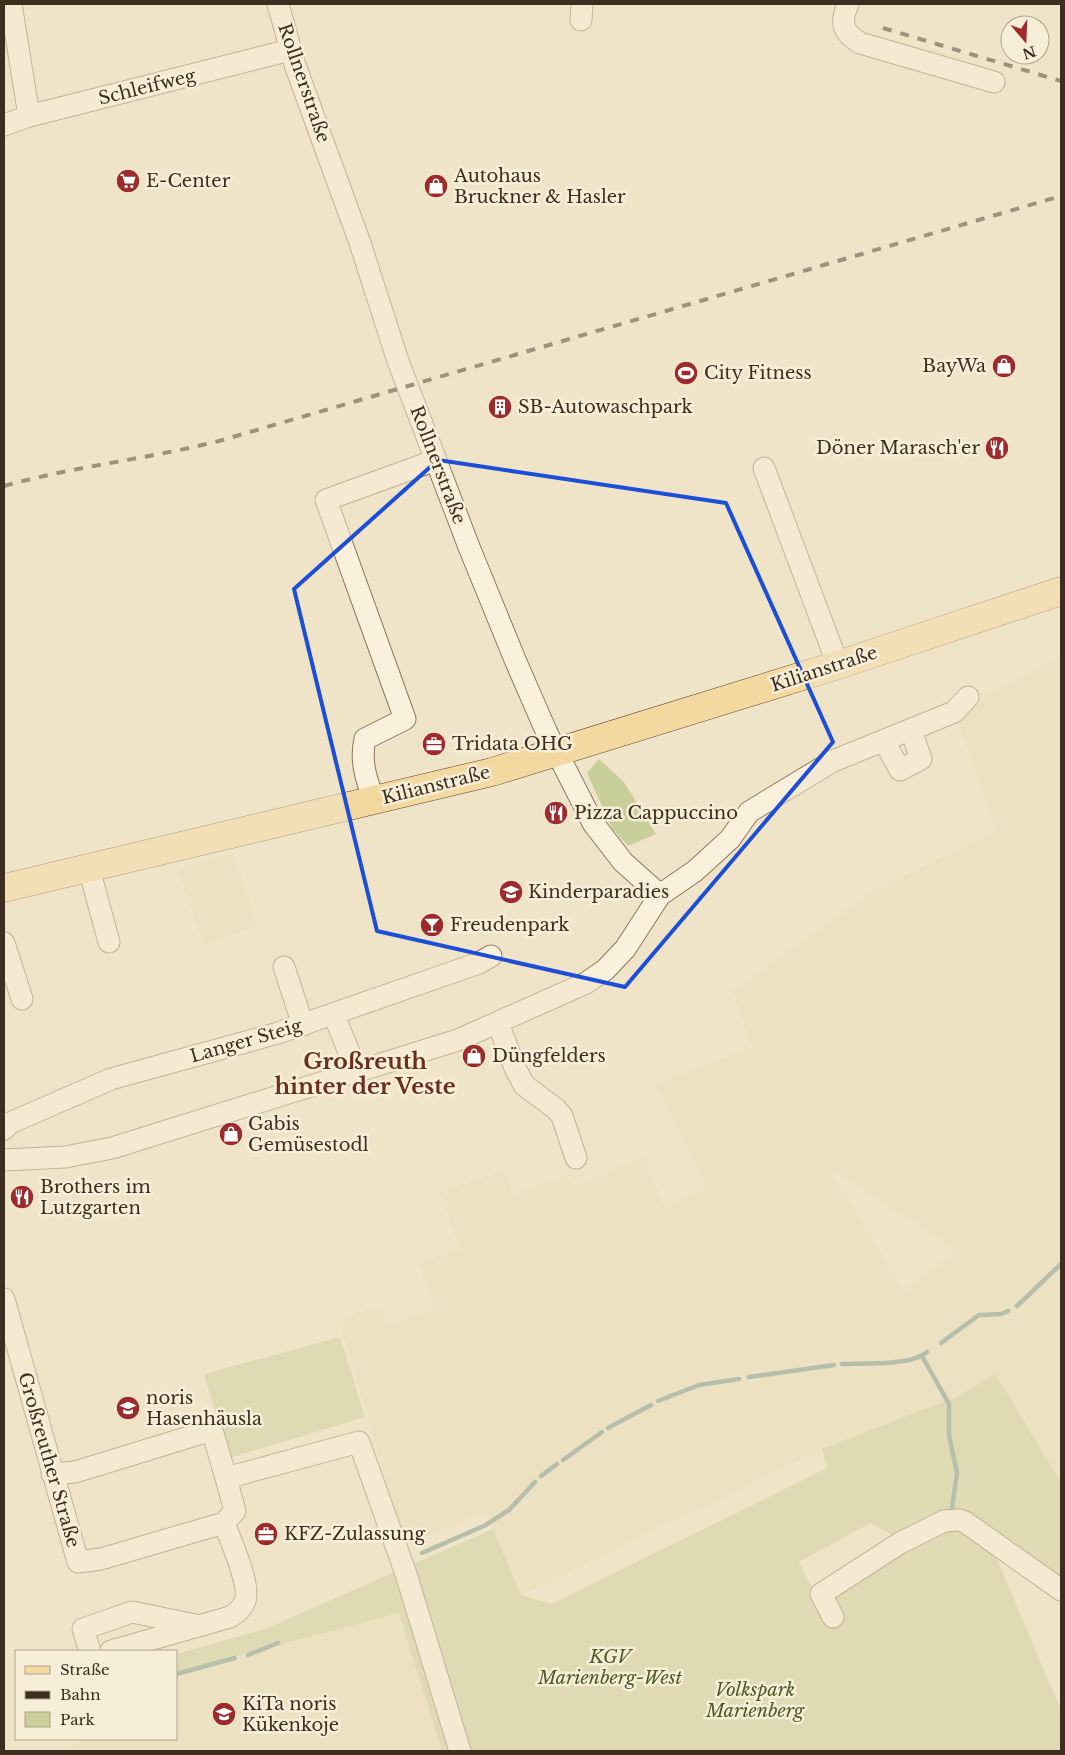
<svg xmlns="http://www.w3.org/2000/svg" width="1065" height="1755" font-family="'Libre Baskerville',serif">
	<style>
		.farmland { fill: #e6deb5; fill-rule: evenodd }
		.green { fill: #c9cf9b }
		.lines { fill: none; stroke-linecap: round; stroke-linejoin: round }
		.stream { stroke: #6f938a; stroke-width: 4.5 }
		.minor-casing { stroke: #8d765c; stroke-width: 23 }
		.major-casing { stroke: #5b4430; stroke-width: 29 }
		.minor { stroke: #faf1dc; stroke-width: 21 }
		.major { stroke: #f3d9a0; stroke-width: 28 }
		.rail { stroke: #3d2e20; stroke-width: 4; stroke-dasharray: 9 9; stroke-linecap: butt }
		.marked { fill: none; stroke: #1d4ed8; stroke-width: 4; stroke-linejoin: round }
		.labels { text-anchor: middle; dominant-baseline: central; stroke-width: 5; stroke-linejoin: round; paint-order: stroke }
		.street-label { font-size: 18px; fill: #3d2e20; stroke: #f7eed8 }
		.poi-label { font-size: 18px; fill: #3d2e20; stroke: #f7eed8; text-anchor: start }
		.park-label { font-size: 18px; font-style: italic; fill: #4d5a26; stroke: #f7eed8 }
		.district-label { font-size: 22px; font-weight: bold; fill: #6b2e1e; stroke: #f7eed8 }
	</style>
	<rect width="100%" height="100%" fill="#f0e4c8"/>
	<g class="farmland">
		<path d="M1061,657V1480L995,1374L961,1395L822,1449L521,1595L486,1512L405,1545L339,1319L379,1306L386,1324L435,1308L419,1263L460,1249L440,1192L505,1170L514,1195L568,1176L572,1187L644,1158L665,1208L707,1189L655,1083L752,1048L733,991L872,892L996,831L954,709ZM828,1167L957,1250V1251L904,1291Z"/>
		<path d="M233,854L257,926L204,945L177,868Z"/>
		<path d="M403,1602L446,1751H57L96,1739H176V1663Z"/>
	</g>
	<g class="green">
		<path d="M599,759L624,782L656,834L628,846L612,828L587,773Z"/>
		<path d="M340,1337L365,1417L229,1458L204,1374Z"/>
		<path d="M995,1374L1061,1482V1583L948,1513L896,1537L870,1523L799,1562L818,1600L830,1596L931,1531L956,1526L990,1543L1061,1710V1751H442L399,1613L176,1672V1654L265,1629L493,1529L521,1595L552,1604L827,1468L822,1449L961,1395Z"/>
	</g>
	<g class="lines">
		<g class="stream">
			<path d="M1017,1306L1061,1264"/>
			<path d="M941,1343L979,1315L1001,1314L1008,1311"/>
			<path d="M922,1356L949,1404V1435L957,1473L952,1509"/>
			<path d="M842,1364C864,1363 911,1366 927,1352"/>
			<path d="M749,1377L834,1365"/>
			<path d="M658,1401L699,1385L739,1379"/>
			<path d="M608,1428L651,1405"/>
			<path d="M563,1460L602,1432"/>
			<path d="M541,1476L557,1464"/>
			<path d="M422,1553L486,1525L509,1510L535,1482"/>
			<path d="M248,1655L278,1643"/>
			<path d="M176,1674L235,1658"/>
		</g>
		<g class="minor-casing">
			<g id="minor">
				<path d="M11,4L29,116"/>
				<path d="M278,4L295,65L360,243L398,361L469,547L516,662L547,733L593,823L623,862L660,895"/>
				<path d="M848,4C840,23 842,32 860,43L994,82"/>
				<path d="M581,20L582,4"/>
				<path d="M4,125L29,116L290,50"/>
				<path d="M764,468L838,665"/>
				<path d="M884,741L900,770L921,759L911,730"/>
				<path d="M374,800C366,779 360,761 365,739L405,719L326,500L436,460"/>
				<path d="M89,869L109,942"/>
				<path d="M4,943L22,999"/>
				<path d="M284,967L303,1025"/>
				<path d="M334,1015L357,1072"/>
				<path d="M498,1023L515,1068L524,1085L556,1109L562,1116L576,1158"/>
				<path d="M4,1129L10,1123L111,1079L278,1033L479,963L491,956"/>
				<path d="M4,1160L65,1157L112,1148L458,1040L586,983L605,970L625,949L660,895L695,871L730,839L749,812L833,761L954,712L968,697"/>
				<path d="M4,1299L78,1562L101,1559L224,1523L235,1511L226,1478L359,1442L406,1574L460,1751"/>
				<path d="M52,1474L75,1472L212,1430L226,1478"/>
				<path d="M833,1617L821,1594L900,1543L944,1521L959,1520L965,1522L1061,1590"/>
				<path d="M90,1651L83,1629L132,1612L195,1625"/>
				<path d="M111,1651L230,1617C237,1613 242,1609 245,1601C251,1585 230,1539 224,1523"/>
			</g>
		</g>
		<g class="major-casing">
			<path id="major" d="M4,888L492,772L838,665L1061,591"/>
		</g>
		<use href="#minor" class="minor"/>
		<use href="#major" class="major"/>
		<g class="rail">
			<path d="M883,28L1061,81"/>
			<path d="M4,486C75,466 148,459 219,441L1061,196"/>
		</g>
	</g>
	<path d="M0 0H1065V1755H0ZM438,460L726,503L833,742L625,987L377,931L294,589Z" fill="#f0e4c8" fill-opacity=".55" fill-rule="evenodd"/>
	<path class="marked" d="M438,460L726,503L833,742L625,987L377,931L294,589Z"/>
	<defs>
		<g id="supermarket-disc" transform="scale(1.25)"><circle r="9.5" fill="#9e2a2b" stroke="#f7eed8"/><path d="M-6-5.5h2.5l.6 2H6L4.5 2H-2.5L-4.4-4H-6ZM-1.5 3.2a1.3 1.3 0 1 0 .1 0ZM3 3.2a1.3 1.3 0 1 0 .1 0Z" fill="#fff"/></g>
		<g id="shop-disc" transform="scale(1.25)"><circle r="9.5" fill="#9e2a2b" stroke="#f7eed8"/><path d="M-5-2.5h2.3a2.7 3.5 0 0 1 5.4 0H5L5.5 6h-11ZM-1.5-2.5h3a1.5 2.3 0 0 0-3 0Z" fill="#fff"/></g>
		<g id="stadium-disc" transform="scale(1.25)"><circle r="9.5" fill="#9e2a2b" stroke="#f7eed8"/><path d="M0-5a6.5 5 0 1 0 0 10a6.5 5 0 1 0 0-10ZM-3.5-1.8h7v3.6h-7Z" fill="#fff"/></g>
		<g id="building-disc" transform="scale(1.25)"><circle r="9.5" fill="#9e2a2b" stroke="#f7eed8"/><path d="M-4-6H4V6H1V3H-1V6H-4ZM-2.5-4.3h1.7v1.8h-1.7ZM.8-4.3h1.7v1.8H.8ZM-2.5-1h1.7V.8h-1.7ZM.8-1h1.7V.8H.8Z" fill="#fff"/></g>
		<g id="restaurant-disc" transform="scale(1.25)"><circle r="9.5" fill="#9e2a2b" stroke="#f7eed8"/><path d="M-5-6h1v4h1v-4h1v4h1v-4h1v5L-1.5 .5V6h-2V.5L-5-1ZM5-6V6H3V1.5H1.5Q1.5-4 5-6Z" fill="#fff"/></g>
		<g id="office-disc" transform="scale(1.25)"><circle r="9.5" fill="#9e2a2b" stroke="#f7eed8"/><path d="M-6-3h4V-5.5h4V-3h4V5H-6ZM-1-4.5V-3h2v-1.5ZM-6 0V1H6V0Z" fill="#fff"/></g>
		<g id="school-disc" transform="scale(1.25)"><circle r="9.5" fill="#9e2a2b" stroke="#f7eed8"/><path d="M0-5L7-2L0 1L-7-2ZM-4 1L0 2.5L4 1V4Q0 6-4 4Z" fill="#fff"/></g>
		<g id="bar-disc" transform="scale(1.25)"><circle r="9.5" fill="#9e2a2b" stroke="#f7eed8"/><path d="M-6-5H6L.8 .8V4.5H3.5V6h-7V4.5H-.8V.8Z" fill="#fff"/></g>
	</defs>
	<g fill-rule="evenodd">
		<use href="#supermarket-disc" x="128" y="181"/>
		<use href="#shop-disc" x="436" y="186"/>
		<use href="#shop-disc" x="1004" y="366"/>
		<use href="#stadium-disc" x="686" y="373"/>
		<use href="#building-disc" x="500" y="407"/>
		<use href="#restaurant-disc" x="997" y="448"/>
		<use href="#office-disc" x="434" y="744"/>
		<use href="#restaurant-disc" x="556" y="813"/>
		<use href="#school-disc" x="511" y="892"/>
		<use href="#bar-disc" x="432" y="925"/>
		<use href="#shop-disc" x="474" y="1056"/>
		<use href="#shop-disc" x="231" y="1134"/>
		<use href="#restaurant-disc" x="22" y="1197"/>
		<use href="#school-disc" x="128" y="1408"/>
		<use href="#office-disc" x="266" y="1534"/>
		<use href="#school-disc" x="224" y="1714"/>
	</g>
	<g class="labels">
		<g class="street-label">
			<text transform="translate(304 83) rotate(71)">Rollnerstraße</text>
			<text transform="translate(147 87) rotate(-14)">Schleifweg</text>
			<text transform="translate(438 465) rotate(69)">Rollnerstraße</text>
			<text transform="translate(824 669) rotate(-18)">Kilianstraße</text>
			<text transform="translate(436 785) rotate(-14)">Kilianstraße</text>
			<text transform="translate(246 1041) rotate(-16)">Langer Steig</text>
			<text transform="translate(49 1460) rotate(74)">Großreuther Straße</text>
		</g>
		<g class="poi-label">
			<text x="454" y="176">Autohaus<tspan x="454" dy="21">Bruckner &amp; Hasler</tspan></text>
			<text x="146" y="181">E-Center</text>
			<text x="986" y="366" text-anchor="end">BayWa</text>
			<text x="704" y="373">City Fitness</text>
			<text x="518" y="407">SB-Autowaschpark</text>
			<text x="980" y="448" text-anchor="end">Döner Marasch'er</text>
			<text x="452" y="744">Tridata OHG</text>
			<text x="574" y="813">Pizza Cappuccino</text>
			<text x="528" y="892">Kinderparadies</text>
			<text x="450" y="925">Freudenpark</text>
			<text x="492" y="1056">Düngfelders</text>
			<text x="248" y="1124">Gabis<tspan x="248" dy="21">Gemüsestodl</tspan></text>
			<text x="40" y="1187">Brothers im<tspan x="40" dy="21">Lutzgarten</tspan></text>
			<text x="146" y="1398">noris<tspan x="146" dy="21">Hasenhäusla</tspan></text>
			<text x="284" y="1534">KFZ-Zulassung</text>
			<text x="242" y="1704">KiTa noris<tspan x="242" dy="21">Kükenkoje</tspan></text>
		</g>
		<g class="park-label">
			<text x="610" y="1657">KGV<tspan x="610" dy="21">Marienberg-West</tspan></text>
			<text x="755" y="1690">Volkspark<tspan x="755" dy="21">Marienberg</tspan></text>
		</g>
		<g class="district-label">
			<text x="365" y="1061">Großreuth<tspan x="365" dy="25">hinter der Veste</tspan></text>
		</g>
	</g>
	<rect width="1065" height="1755" fill="none" stroke="#3d2e20" stroke-width="10"/>
	<rect x="15" y="1650" width="162" height="90" fill="#f7eed8" stroke="#ada18e"/>
	<rect x="25" y="1666" width="25" height="8" fill="#f3d9a0" stroke="#ada18e"/>
	<text x="60" y="1675" font-size="15" fill="#3d2e20">Straße</text>
	<rect x="25" y="1691" width="25" height="8" fill="#3d2e20" stroke="#ada18e"/>
	<text x="60" y="1700" font-size="15" fill="#3d2e20">Bahn</text>
	<rect x="25" y="1712" width="25" height="15" fill="#c9cf9b" stroke="#ada18e"/>
	<text x="60" y="1725" font-size="15" fill="#3d2e20">Park</text>
	<g transform="translate(1025 40) rotate(161)"><circle r="24" fill="#f7eed8" stroke="#ada18e"/>
	<path d="M0-4L9 19L0 12L-9 19Z" fill="#9e2a2b"/>
	<text y="-8" font-size="14" font-weight="bold" text-anchor="middle" fill="#3d2e20">N</text>
	</g>
</svg>
